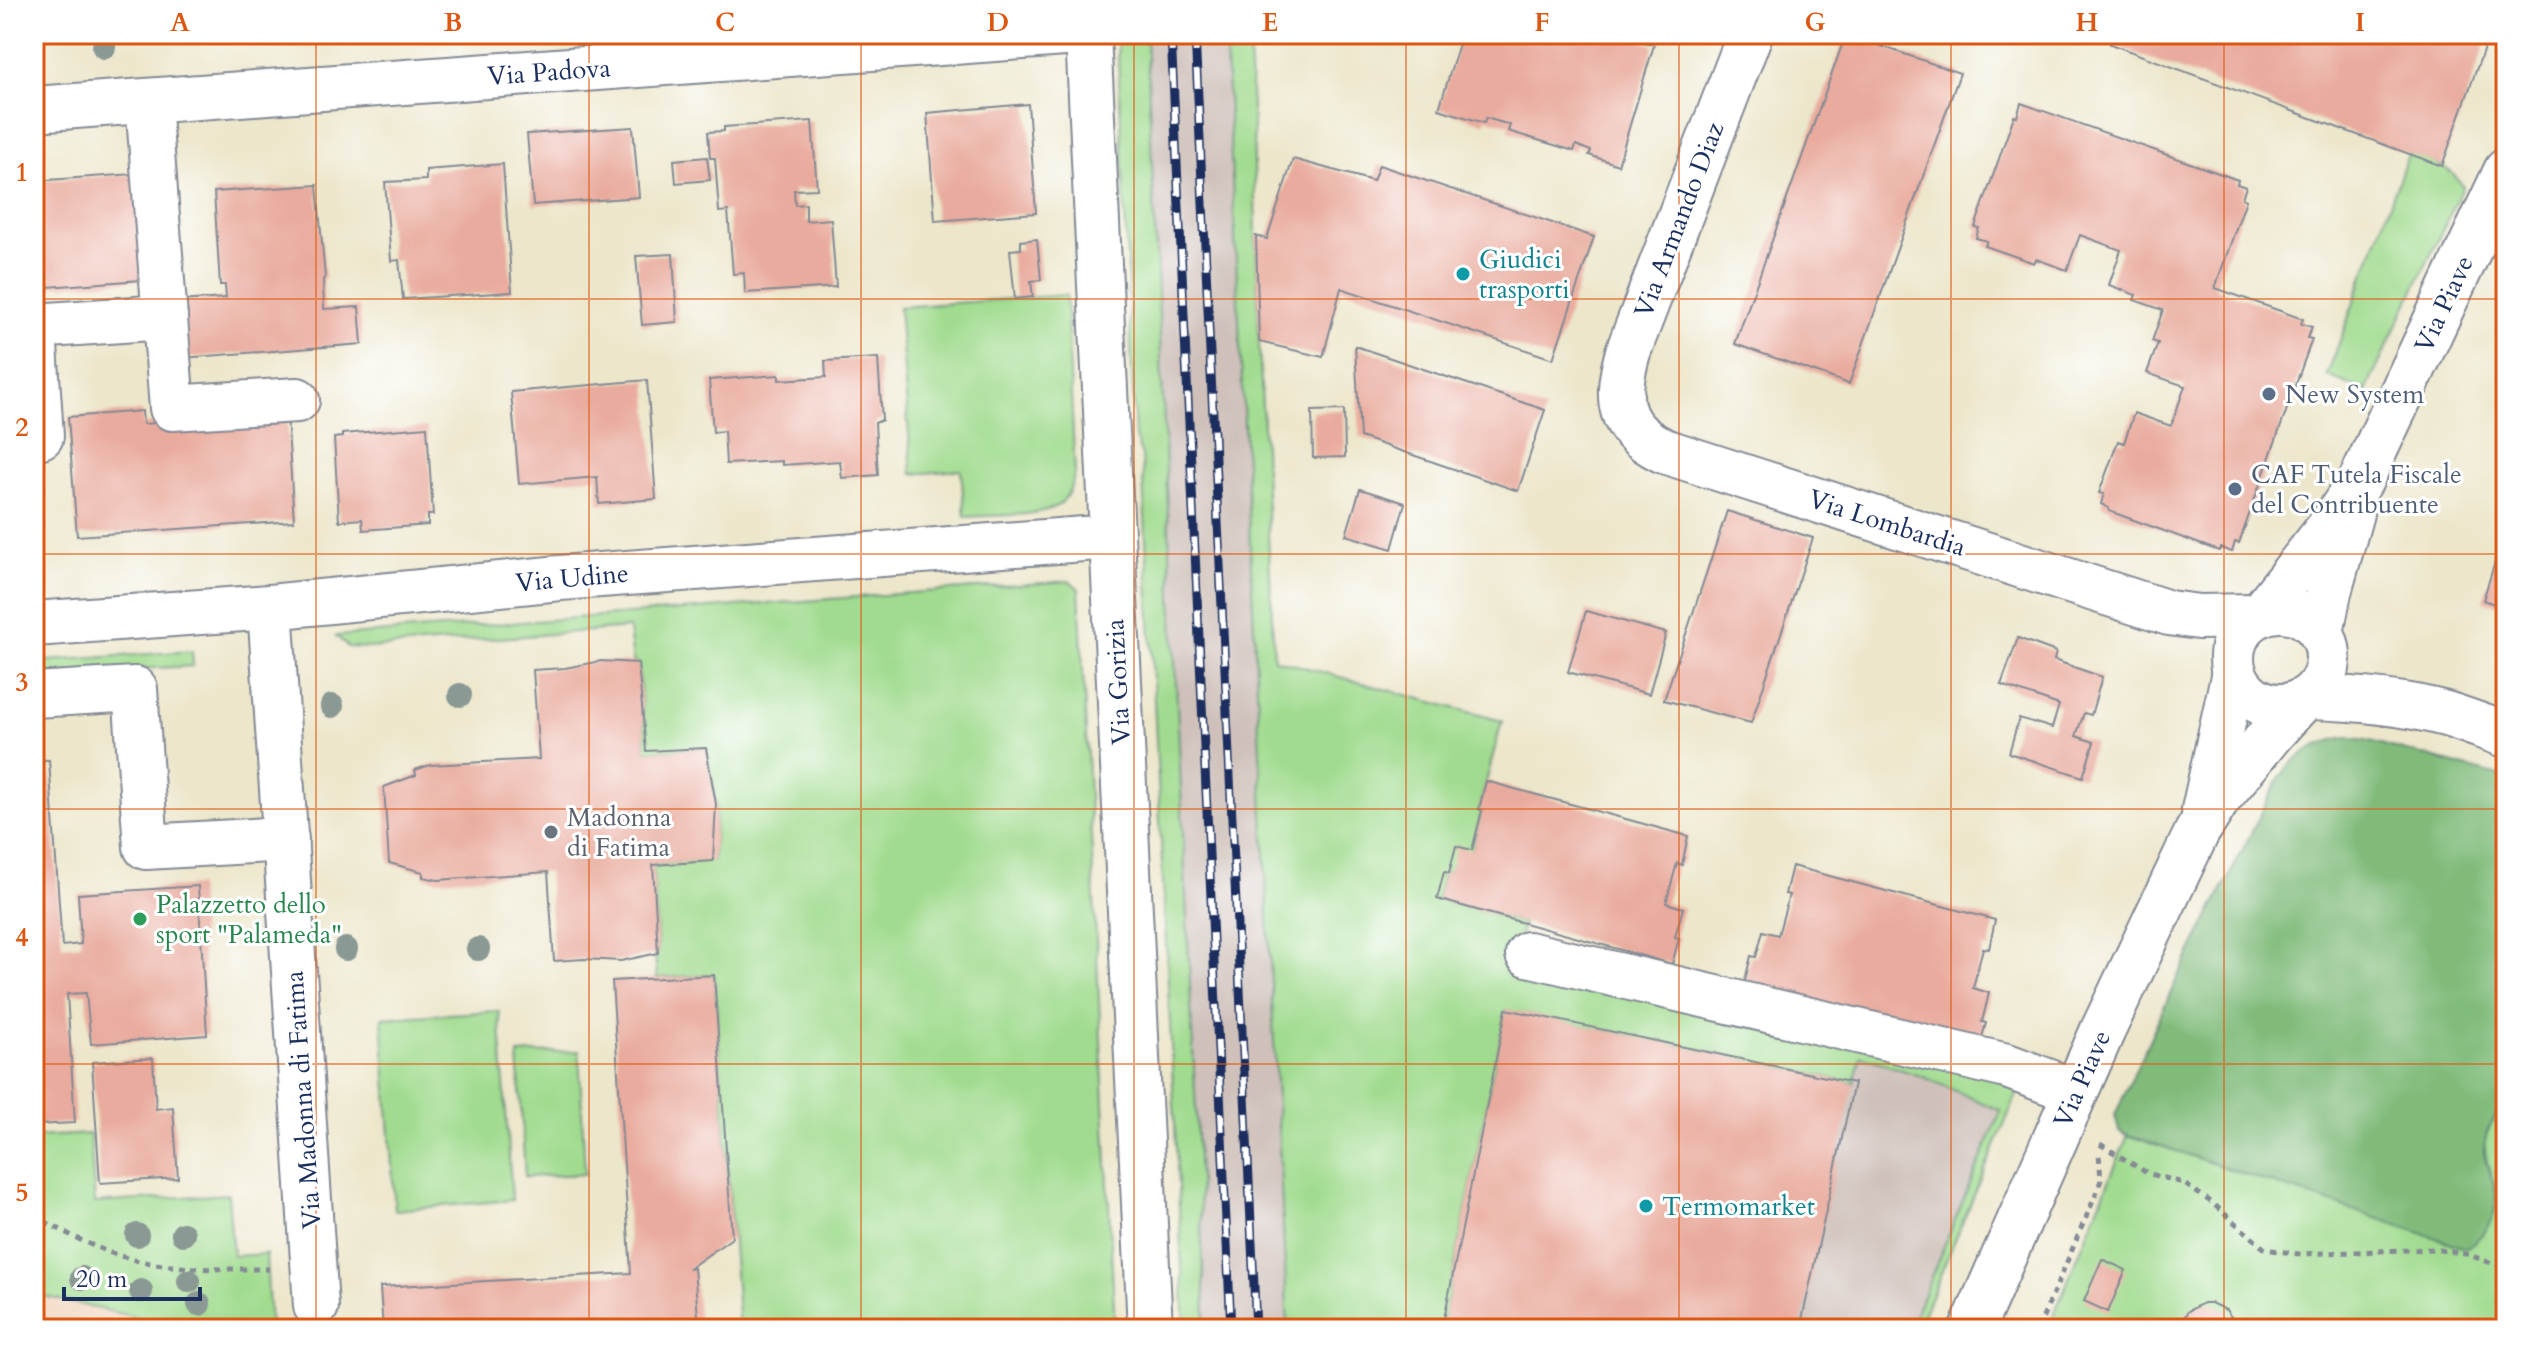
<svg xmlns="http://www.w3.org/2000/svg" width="2540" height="1363" font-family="Cardo,serif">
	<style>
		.built { fill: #f2d5bd }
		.industrial { fill: #cfc1ba }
		.green { fill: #a1db8f; stroke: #5e8576; stroke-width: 2 }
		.forest { fill: #80bb7a; stroke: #4e756c; stroke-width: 2 }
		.building { fill: #e9ab9d }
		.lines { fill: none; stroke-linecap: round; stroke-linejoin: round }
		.minor-casing { stroke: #848a94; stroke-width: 48 }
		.path { stroke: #848a94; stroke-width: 5; stroke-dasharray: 6 6; stroke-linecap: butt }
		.minor { stroke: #fff; stroke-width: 44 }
		.rail-casing { stroke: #1b2f5e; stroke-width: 9 }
		.rail { stroke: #fff; stroke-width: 6; stroke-dasharray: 18; stroke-linecap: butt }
		.tree { fill: #8b9995 }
		.grid { fill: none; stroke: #de5710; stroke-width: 2; stroke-opacity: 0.55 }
		.culture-dot { fill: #0f9aa8; stroke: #fff; stroke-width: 3 }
		.service-dot { fill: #5c6f8a; stroke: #fff; stroke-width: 3 }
		.worship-dot { fill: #6b7280; stroke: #fff; stroke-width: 3 }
		.leisure-dot { fill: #2e9e5b; stroke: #fff; stroke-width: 3 }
		.labels { text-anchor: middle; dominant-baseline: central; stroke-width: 6; stroke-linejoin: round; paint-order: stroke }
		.street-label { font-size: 26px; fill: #1b2f5e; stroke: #fff }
		.culture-label { font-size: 26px; fill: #0d838f; stroke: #fff; text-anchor: start }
		.service-label { font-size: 26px; fill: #4e5e75; stroke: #fff; text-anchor: start }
		.worship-label { font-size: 26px; fill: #5b616d; stroke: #fff; text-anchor: start }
		.leisure-label { font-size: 26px; fill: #27864d; stroke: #fff; text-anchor: start }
		.neatline { fill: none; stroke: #de5710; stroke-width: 3 }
		.grid-label { font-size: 26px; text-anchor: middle; font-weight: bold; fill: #de5710 }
	</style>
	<rect width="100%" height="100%" fill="#fff"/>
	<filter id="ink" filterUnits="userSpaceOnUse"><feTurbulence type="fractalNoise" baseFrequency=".0125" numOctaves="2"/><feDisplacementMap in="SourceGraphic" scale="16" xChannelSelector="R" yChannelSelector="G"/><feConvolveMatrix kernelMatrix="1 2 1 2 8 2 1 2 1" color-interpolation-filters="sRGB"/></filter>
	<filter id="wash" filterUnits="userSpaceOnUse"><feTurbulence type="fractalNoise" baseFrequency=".006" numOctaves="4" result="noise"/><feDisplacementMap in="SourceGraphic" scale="32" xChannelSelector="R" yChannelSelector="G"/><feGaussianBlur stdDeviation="1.8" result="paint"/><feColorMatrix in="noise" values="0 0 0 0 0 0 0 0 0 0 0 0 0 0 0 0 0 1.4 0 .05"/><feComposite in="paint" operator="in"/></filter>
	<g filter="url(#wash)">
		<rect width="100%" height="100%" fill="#ece6ca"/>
		<path class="built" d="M34,1294L188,1329H34Z"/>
		<g class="industrial">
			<path d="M1146,34H1225L1288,1329H1206Z"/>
			<path d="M1505,967L2022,1083L1917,1329H1442L1495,1063Z"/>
		</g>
		<g class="green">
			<path d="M1117,34H1146L1206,1329H1185L1142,456L1135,437Z"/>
			<path d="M1225,34H1248L1253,126L1259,342L1274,659L1502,721L1479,809L1482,811L1472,850L1449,873L1444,872L1437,898L1523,923L1512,969L2022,1083L1917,1329H1909L2001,1111L1926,1078L1861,1056L1854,1083L1506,1010L1442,1329H1288Z"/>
			<path d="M2409,152C2431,161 2451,166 2463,187L2366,391L2327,376Z"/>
			<path d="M1066,295L1075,474C1072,485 1069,495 1061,503C1044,518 988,515 965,517L961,470L912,474L899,307Z"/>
			<path d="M1070,581L1079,589L1115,1329H739L714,975L657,978L655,954L658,953L653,865L713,860L716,804L706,748L646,751L638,663L633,662L629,628L369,648L348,647L336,636Z"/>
			<path d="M192,651L193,666L34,675V662Z"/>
			<path d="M499,1011L512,1200L395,1210L382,1018Z"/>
			<path d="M579,1051L585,1174L525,1177L518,1054Z"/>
			<path d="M2506,1101V1329H2048L2128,1135L2466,1247L2495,1189C2482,1147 2478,1138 2506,1101Z"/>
			<path d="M90,1134L95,1203L228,1194L233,1256L266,1254L270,1329H188L34,1294V1137Z"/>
		</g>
		<path class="forest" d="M2347,737L2366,740L2506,778V1101C2495,1116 2483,1132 2484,1153C2485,1165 2493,1177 2495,1189C2499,1217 2488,1233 2466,1248L2128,1135L2119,1131L2115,1115L2176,981L2279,778C2298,753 2316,742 2347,737Z"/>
		<g id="blocks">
			<g class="building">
				<path d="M1462,34H1619L1654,45L1618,165L1589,155L1591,151L1576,145L1574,151L1508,131L1510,125L1486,118L1484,123L1439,109Z"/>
				<path d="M1846,34L1960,73L1849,384L1735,344Z"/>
				<path d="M2114,34H2489L2442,166L2110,44Z"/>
				<path d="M2021,103L2238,180L2237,184L2246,187L2242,198L2246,200L2215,288L2303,319L2301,324L2312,327L2307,338L2312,339L2239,543L2235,542L2232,552L2220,548L2219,551L2109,511V508L2101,504L2104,494L2099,493L2118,441L2124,443L2134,413L2171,426L2185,386L2147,373L2158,343L2152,341L2163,310L2134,300L2136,295L2109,285L2121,250L2080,235L2067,270L2036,259L2034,263L1985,246L1987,241L1976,238L1979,228L1975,227L2014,116L2017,117Z"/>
				<path d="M1028,104L1036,213L935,221L927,113Z"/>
				<path d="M812,121L817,189L794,190L795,205L806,204V221L831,219L836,287L745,293L744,273L733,274L728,211L719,212L715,158H710L708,132L724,131V127Z"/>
				<path d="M633,127L639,197L533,205L527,134Z"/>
				<path d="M707,157L710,180L676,183L674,160Z"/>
				<path d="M1293,159L1373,181L1379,165L1594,237L1553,359L1341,288L1323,357L1259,342L1256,236L1267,239Z"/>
				<path d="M503,164L512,292L403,299L399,260L391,261L385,182L426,180V170Z"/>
				<path d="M134,174L141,280L34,288V181Z"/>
				<path d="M317,185L325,278L323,279L324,309L359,307L362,344L183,358L178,301L226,298L225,285H220L214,192Z"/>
				<path d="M1037,239L1041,280L1031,281L1033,297L1015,299L1010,250L1021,249V241Z"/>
				<path d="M673,254L677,322L642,325L636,256Z"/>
				<path d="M1355,346L1545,410L1518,491L1360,437Z"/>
				<path d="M878,358L882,420L875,423L878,475L842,478L840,461L782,465V461L726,464L724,431L713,432L709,380L779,375V380L826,377L825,361Z"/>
				<path d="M647,380L656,499L599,504L597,477L519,484L511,392Z"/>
				<path d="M1344,410L1345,457L1313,458L1312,411Z"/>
				<path d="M142,411L143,424L287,414L294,521L77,536L68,417Z"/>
				<path d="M427,427L433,515H428V525L363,530L362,519L339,521L334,438L342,437V434Z"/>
				<path d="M1360,489L1405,503L1392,549L1346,535Z"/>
				<path d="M1727,511L1813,538L1751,723L1664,700Z"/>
				<path d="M2505,530H2506V608L2483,600Z"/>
				<path d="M1586,611L1666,633L1649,694L1568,672Z"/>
				<path d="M2018,638L2056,652L2054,660L2102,677L2091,715L2084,713L2076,736L2094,742L2083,777L2009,753L2019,718L2052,728L2059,705L2001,685Z"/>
				<path d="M601,661L638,663L646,751L706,748L716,804L713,861L653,865L658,953L621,961L584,959L554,961L548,872L438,880L423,877V872L389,863L384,787L416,775L415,770L430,765L539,759L533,670L565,668Z"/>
				<path d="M34,760H49L62,946L81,944L78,894L198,886L207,1035L91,1044L86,993L67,994L75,1123L34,1125Z"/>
				<path d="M1486,781L1688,836L1682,865L1677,863L1666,903L1683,908L1675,937L1679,938L1672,964L1437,899L1444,872L1449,873L1456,846L1472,850L1482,811L1479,809Z"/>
				<path d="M1792,866L1995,920L1989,949L1983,948L1973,988L1989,993L1982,1022L1986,1023L1979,1048L1744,984L1751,956L1756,957L1763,931L1778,935L1789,895L1785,894Z"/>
				<path d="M714,975L732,1238L688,1269L694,1268L699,1329H383L380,1287L631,1273L612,981Z"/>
				<path d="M1506,1009L1854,1083L1800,1329H1442Z"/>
				<path d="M153,1058L156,1109L173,1107L178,1178L100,1183L92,1062Z"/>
				<path d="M2102,1259L2126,1270L2108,1312L2084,1301Z"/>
				<path d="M2203,1303H2211L2226,1310L2231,1317L2233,1329H2181L2183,1319L2188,1311Z"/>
			</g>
		</g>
	</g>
	<g filter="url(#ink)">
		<use href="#blocks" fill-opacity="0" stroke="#848a94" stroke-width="2"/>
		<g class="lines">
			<g class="minor-casing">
				<g id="minor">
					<path d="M1088,34L1150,1329"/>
					<path d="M1750,34L1628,352C1615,399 1616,428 1664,451L2169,613L2199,617L2253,616"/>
					<path d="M148,102L172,408L297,400"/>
					<path d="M34,109L1065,34"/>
					<path d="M34,326L165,317"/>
					<path d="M34,331L41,436"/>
					<path d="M270,607L316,1306"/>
					<circle cx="2280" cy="658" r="48"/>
					<path d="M2262,612L2331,525L2361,480L2506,171"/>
					<path d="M34,624L270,607L560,578L1111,537"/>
					<path d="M2321,633L2329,592L2351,513"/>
					<path d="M34,695L135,689L146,847L286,839"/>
					<path d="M2308,697C2354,698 2401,702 2446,714C2466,720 2486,728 2506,735"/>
					<path d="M2204,810L2234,672"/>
					<path d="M1528,954L2007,1066L2076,1092"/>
					<path d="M1972,1329L2103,1030L2197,832L2218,799L2271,734L2301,701"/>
				</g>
			</g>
			<g class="path">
				<path d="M2100,1144L2147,1173L2183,1183L2211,1202L2265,1249L2299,1254L2433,1249L2466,1254L2506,1268"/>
				<path d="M34,1216C56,1227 78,1240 101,1249C153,1271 214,1269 269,1269"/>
				<path d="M34,1315L93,1329"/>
				<path d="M2038,1329L2097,1192L2101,1180L2099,1153"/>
			</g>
			<use href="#minor" class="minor"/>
			<g class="rail-casing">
				<g id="rail">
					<path d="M1171,34L1231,1329"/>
					<path d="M1195,34L1256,1329"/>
				</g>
			</g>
			<use href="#rail" class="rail"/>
		</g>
		<g class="tree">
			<circle cx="104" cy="47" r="12"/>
			<circle cx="460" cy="695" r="12"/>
			<circle cx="332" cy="706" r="12"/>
			<circle cx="346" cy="949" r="12"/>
			<circle cx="478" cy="949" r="12"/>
			<circle cx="183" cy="1234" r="12"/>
			<circle cx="137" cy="1235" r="12"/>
			<circle cx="82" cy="1278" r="12"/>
			<circle cx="189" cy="1281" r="12"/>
			<circle cx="141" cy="1291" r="12"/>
			<circle cx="199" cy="1304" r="12"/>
		</g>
	</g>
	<path class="grid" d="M316,34V1329M589,34V1329M861,34V1329M1134,34V1329M1406,34V1329M1679,34V1329M1951,34V1329M2224,34V1329M34,299H2506M34,554H2506M34,809H2506M34,1064H2506"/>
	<g class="culture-dot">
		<circle cx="1463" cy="274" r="8"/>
		<circle cx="1646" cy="1206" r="8"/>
	</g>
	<g class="service-dot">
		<circle cx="2269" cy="394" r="8"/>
		<circle cx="2235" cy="489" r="8"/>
	</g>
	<circle class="worship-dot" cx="551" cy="832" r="8"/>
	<circle class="leisure-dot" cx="140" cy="919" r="8"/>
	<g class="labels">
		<g class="street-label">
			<text transform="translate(549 72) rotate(-4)">Via Padova</text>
			<text transform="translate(1679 220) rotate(-69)">Via Armando Diaz</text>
			<text transform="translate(2444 304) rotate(-65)">Via Piave</text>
			<text transform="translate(1887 523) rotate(18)">Via Lombardia</text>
			<text transform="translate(572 578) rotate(-5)">Via Udine</text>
			<text transform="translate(1118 682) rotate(-93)">Via Gorizia</text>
			<text transform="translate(2082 1079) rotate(-66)">Via Piave</text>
			<text transform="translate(303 1100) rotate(-94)">Via Madonna di Fatima</text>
		</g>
		<g class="culture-label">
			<text x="1479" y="259">Giudici<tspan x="1479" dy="30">trasporti</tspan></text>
			<text x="1662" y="1206">Termomarket</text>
		</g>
		<g class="service-label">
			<text x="2285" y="394">New System</text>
			<text x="2251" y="474">CAF Tutela Fiscale<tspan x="2251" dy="30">del Contribuente</tspan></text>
		</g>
		<g class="worship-label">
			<text x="567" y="817">Madonna<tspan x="567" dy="30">di Fatima</tspan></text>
		</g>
		<g class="leisure-label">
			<text x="156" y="904">Palazzetto dello<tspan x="156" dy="30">sport "Palameda"</tspan></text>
		</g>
	</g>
	<rect width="2540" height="1363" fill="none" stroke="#fff" stroke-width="88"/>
	<path d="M64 1287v12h136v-12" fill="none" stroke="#1b2f5e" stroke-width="4"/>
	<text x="76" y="1287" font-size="24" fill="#1b2f5e" stroke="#ffffff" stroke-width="6" paint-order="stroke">20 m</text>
	<rect x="44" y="44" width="2452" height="1275" class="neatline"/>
	<g class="grid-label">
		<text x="180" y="31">A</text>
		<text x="453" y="31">B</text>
		<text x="725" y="31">C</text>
		<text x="998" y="31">D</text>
		<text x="1270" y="31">E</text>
		<text x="1542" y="31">F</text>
		<text x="1815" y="31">G</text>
		<text x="2087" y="31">H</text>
		<text x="2360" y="31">I</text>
		<text x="22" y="181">1</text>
		<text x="22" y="436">2</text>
		<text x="22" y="691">3</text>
		<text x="22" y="946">4</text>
		<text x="22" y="1201">5</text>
	</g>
</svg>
